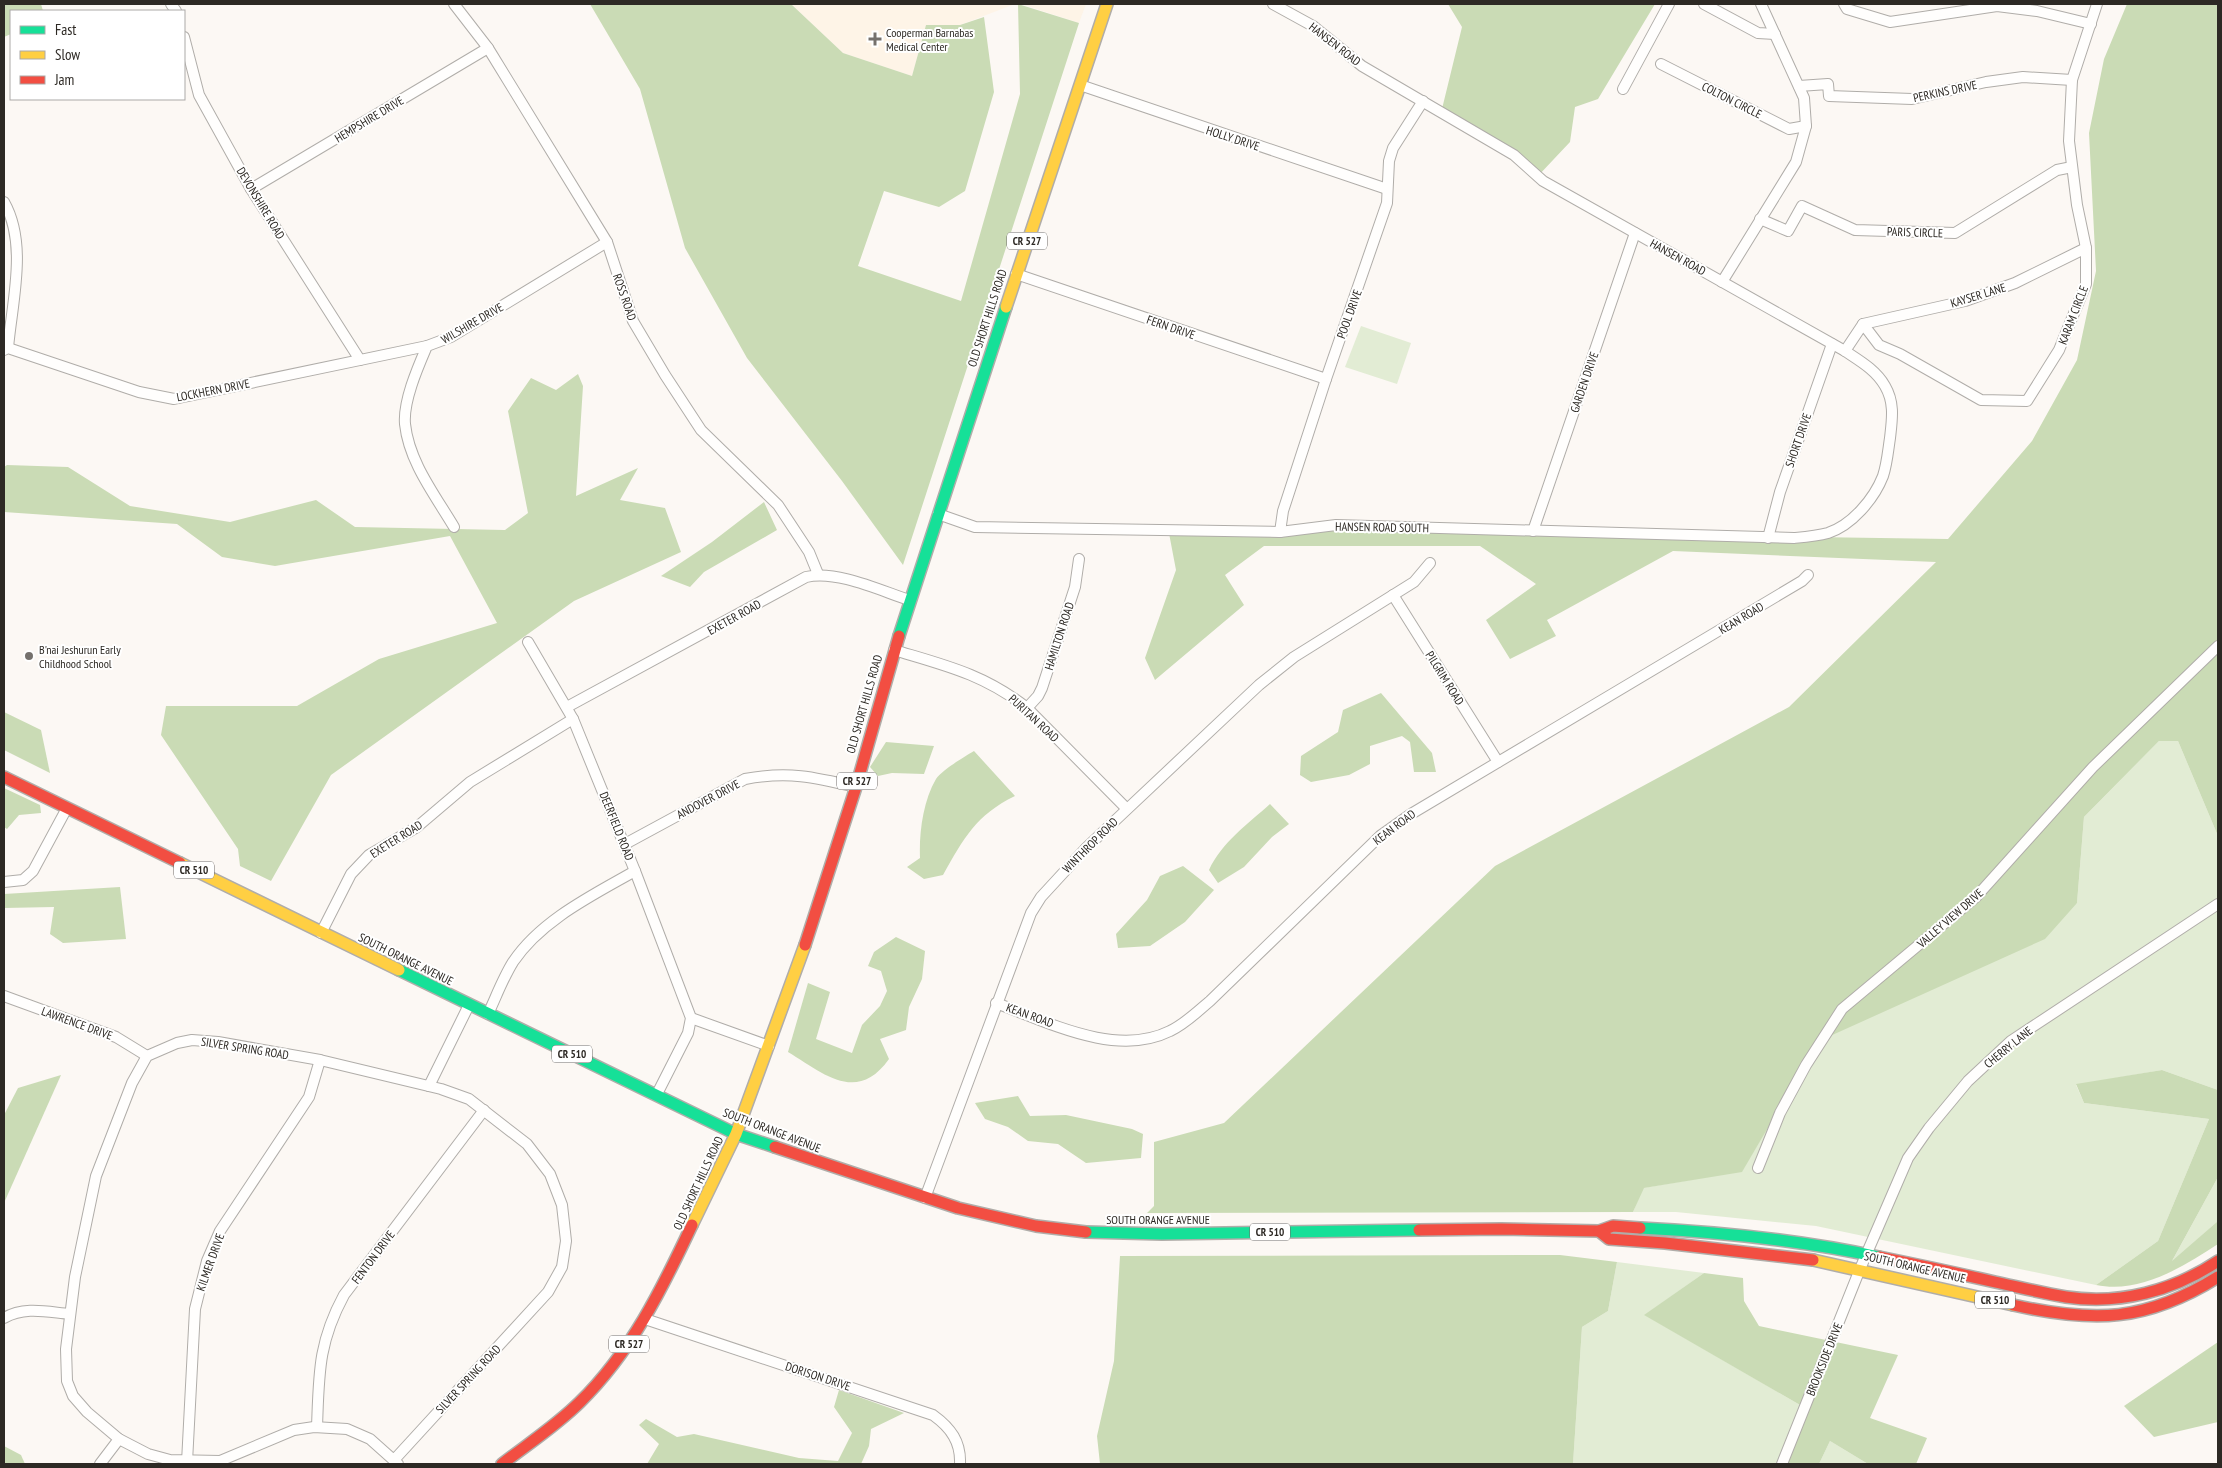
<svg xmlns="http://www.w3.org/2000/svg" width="2222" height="1468" font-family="'PT Sans Narrow',sans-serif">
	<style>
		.built { fill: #fef4e7 }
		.green { fill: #e2ecd4 }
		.forest { fill: #cadbb5 }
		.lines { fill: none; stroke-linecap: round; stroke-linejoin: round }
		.street-casing { stroke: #b0ada9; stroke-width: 12 }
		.fast-casing { stroke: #b0ada9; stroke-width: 14 }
		.slow-casing { stroke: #b0ada9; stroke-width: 14 }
		.jam-casing { stroke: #b0ada9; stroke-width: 14 }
		.street { stroke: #fffefd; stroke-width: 10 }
		.fast { stroke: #16e098; stroke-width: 11 }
		.slow { stroke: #ffcf43; stroke-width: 11 }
		.jam { stroke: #f24e42; stroke-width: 11 }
		.poi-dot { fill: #75716d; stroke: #fff; stroke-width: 2 }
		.labels { text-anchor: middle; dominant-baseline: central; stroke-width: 4; stroke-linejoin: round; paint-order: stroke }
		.shield { fill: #fff; stroke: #6c6966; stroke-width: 1 }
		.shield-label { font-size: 11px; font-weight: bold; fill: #2d2924 }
		.poi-label { font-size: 12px; fill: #2d2924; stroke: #fff; text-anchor: start }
		.street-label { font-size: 12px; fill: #2d2924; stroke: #fff }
	</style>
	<rect width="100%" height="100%" fill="#fcf8f4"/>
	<g class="built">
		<path d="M791,4H1015L960,25H926L912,76L843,53Z"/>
		<path d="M1021,4H1086L1079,23Z"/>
	</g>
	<g class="green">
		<path d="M1361,326L1411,343L1397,384L1345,367Z"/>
		<path d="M2159,741H2178L2218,836V1090L2162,1070L2076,1085L2084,1103L2209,1119L2158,1241L2096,1285L1816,1226L1676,1212H1633L1643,1188L1742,1171L1819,1041L2077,903L2084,817Z"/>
		<path d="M2218,1177V1221L2171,1263Z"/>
		<path d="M1617,1262L1704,1273L1645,1315L1807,1409L1785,1464H1573L1582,1327L1608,1311Z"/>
		<path d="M1830,1441L1868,1464H1819Z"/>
	</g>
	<g class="forest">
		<path d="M4,4H41L43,11H11V34L4,37Z"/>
		<path d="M590,4H791L843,53L912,76L926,25H960L984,17L994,92L965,191L939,207L884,191L858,266L961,301L1020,94L1018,4L1079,23L903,565L842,481L747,358L685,248L640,89Z"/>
		<path d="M1448,4H1655L1598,99L1575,107L1570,142L1537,177L1441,113L1462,27Z"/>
		<path d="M2127,4H2218V836L2178,741H2159L2084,817L2077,903L2045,939L1819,1041L1742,1172L1644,1188L1633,1212L1147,1213L1154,1206V1142L1224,1123L1495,866L1789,707L1936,562L1673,551L1547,620L1556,636L1510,659L1486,620L1536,584L1480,546H1264L1225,575L1244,605L1155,680L1145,658L1176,570L1168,528L1948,539L2032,441L2077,360L2096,271L2089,133L2104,59Z"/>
		<path d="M578,374L583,386L576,496L638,468L620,500L665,508L681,552L574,601L331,775L271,881L240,866L238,849L161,735L166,706H297L379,659L497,623L450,536L275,566L222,557L177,524L4,512V467L7,465L68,467L130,506L230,522L316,500L355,527L505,530L528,513L508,411L531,378L556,390Z"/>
		<path d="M764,502L777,530L704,572L690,587L661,576L712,542Z"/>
		<path d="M1381,693L1432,753L1436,772H1414L1410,742L1402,736L1370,746V764L1349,775L1311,782L1300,775L1301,756L1338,732L1343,710Z"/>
		<path d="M4,712L41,730L50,773L4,750Z"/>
		<path d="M886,742L934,746L924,774L892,773L878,776L870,767Z"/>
		<path d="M974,751L1015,796C976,815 964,838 943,875L924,879L907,867L920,858C919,833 923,801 936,779C942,770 964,757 974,751Z"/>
		<path d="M4,788L40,805L41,813L19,815L7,829L4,827Z"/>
		<path d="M1270,804L1289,824L1272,837L1244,867L1218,883L1209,870C1222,842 1248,824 1270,804Z"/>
		<path d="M1183,866L1214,890L1185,922L1150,946L1118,948L1116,934L1147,900L1160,876Z"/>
		<path d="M120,887L126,939L63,943L50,934L54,907L4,908V894Z"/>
		<path d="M896,937L925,951L922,979L909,1007L906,1030L880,1039L889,1059C857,1104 824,1074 788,1052L808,983L830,992L816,1039L852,1053L862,1025L880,1006L887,991L881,971L868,966L874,952Z"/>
		<path d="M2162,1070L2218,1090V1177L2172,1261L2218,1221V1244C2183,1267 2140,1294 2096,1285L2158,1241L2209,1119L2084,1103L2076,1084Z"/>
		<path d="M61,1075L4,1203V1115L18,1088Z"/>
		<path d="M1018,1096L1030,1116L1066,1115L1132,1129L1143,1134L1141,1158L1086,1163L1058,1144L1028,1141L1008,1127L985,1119L975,1103Z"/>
		<path d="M1560,1255L1617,1262L1608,1311L1582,1327L1573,1464H1100L1097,1436L1114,1361L1120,1256Z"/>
		<path d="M1704,1273L1743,1278L1744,1301L1759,1326L1898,1355L1870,1418L1927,1438L1916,1464H1868L1830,1441L1819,1464H1785L1807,1409L1644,1315Z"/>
		<path d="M2218,1342V1422L2154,1437L2124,1406Z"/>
		<path d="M839,1390L904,1413L871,1429L869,1446L861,1464H647L659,1444L639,1425L646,1419L677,1437L694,1434L799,1458L838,1461L852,1433L834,1407Z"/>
		<path d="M4,1446L21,1455L25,1464H4Z"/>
	</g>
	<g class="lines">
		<g class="street-casing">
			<g id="street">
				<path d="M171,4L176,11"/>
				<path d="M454,4L488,48L607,242L633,321L665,375L701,430L778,505L809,552L818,574"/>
				<path d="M1704,4L1758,33L1775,34"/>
				<path d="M1844,4L1847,9L1890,22L1997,6L2037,11L2091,24"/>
				<path d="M184,37L199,95L251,189L360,360"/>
				<path d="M1661,64L1789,129L1806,126"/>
				<path d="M1080,85L1387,189"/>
				<path d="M1799,86L1828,84L1829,96L1912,99L1986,82L2023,77L2072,80"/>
				<path d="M1623,89L1669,4"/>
				<path d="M251,189L488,48"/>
				<path d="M4,202C28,244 12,302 8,348"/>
				<path d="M1760,219L1788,231L1802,206L1855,230L1955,233L2057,170L2072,167"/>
				<path d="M1016,274L1326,379"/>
				<path d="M1722,282L1796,162L1806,126L1804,98L1761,4"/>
				<path d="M1863,324L1965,301L2015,283L2086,248"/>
				<path d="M4,350L8,348L139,392L174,399L427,346"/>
				<path d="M1845,351L1863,324L1879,345L1900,354L1981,400L2027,401L2059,350L2086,284V248L2077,205L2069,141L2072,80L2097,4"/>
				<path d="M938,514L975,527L1280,532L1336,525L1794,538C1805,537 1817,536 1828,533C1852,525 1874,499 1883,476C1887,464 1888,451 1890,438C1892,420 1895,403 1885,386C1876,370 1860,361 1845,351L1543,181L1514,155L1362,66L1313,26L1273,4"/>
				<path d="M454,527C435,495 409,462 405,424C403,401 418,367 427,346L451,337L607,242"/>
				<path d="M1533,531L1635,233"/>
				<path d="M1280,532L1283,511L1326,379L1387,203L1389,161L1393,148L1423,101"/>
				<path d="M1768,538L1780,492L1832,344"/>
				<path d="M1393,595L1498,762"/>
				<path d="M528,642L573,719L635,871L691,1018L688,1033L657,1094"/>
				<path d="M894,650C944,665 984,674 1027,708L1126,808"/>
				<path d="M567,707L806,577C837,570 879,590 909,600"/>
				<path d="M1027,708L1038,696L1042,688L1075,587L1079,559"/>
				<path d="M625,844L745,779C788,771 814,777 856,787"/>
				<path d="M4,882L23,880L33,871L67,808"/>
				<path d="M321,933L351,874L369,855L417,827L470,782L573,719"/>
				<path d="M4,996L116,1037L147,1056"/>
				<path d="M996,1003C1048,1022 1116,1058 1170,1031C1185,1024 1197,1012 1210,1001L1380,836L1411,814L1802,581L1808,575"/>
				<path d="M488,1014C496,997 503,978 513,962C541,920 593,895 635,871"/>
				<path d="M691,1018L769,1046"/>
				<path d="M429,1086L469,1005"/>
				<path d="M1758,1168L1780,1113L1806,1065L1842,1009L1976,897L2093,767L2218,646"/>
				<path d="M925,1198L1031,913L1041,897L1087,847L1259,685L1294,657L1414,582L1430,563"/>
				<path d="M4,1318C25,1306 47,1312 70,1314"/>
				<path d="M645,1319L933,1415C951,1428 961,1442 960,1464"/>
				<path d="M317,1427C319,1374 318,1343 344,1295L484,1110"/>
				<path d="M394,1460L548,1292L562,1267L566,1241L562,1205L550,1174L527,1144L469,1099L441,1089L320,1060L218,1042L192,1040L177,1043L147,1056L132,1083L96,1176L75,1277L66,1349L67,1381L73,1396L87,1412L119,1439L148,1454L170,1460L220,1461L294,1430L314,1427L347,1429L370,1439L398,1464"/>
				<path d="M187,1462L195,1309L207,1261L220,1231L309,1097L320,1060"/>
				<path d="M100,1464L119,1439"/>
				<path d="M1782,1464L1860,1269L1908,1158L1929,1128L1968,1081L2011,1041L2218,904"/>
			</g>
		</g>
		<g class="fast-casing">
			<g id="fast">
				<path d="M899,636L1006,307"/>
				<path d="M399,970L736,1134L775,1147"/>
				<path d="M1640,1228C1720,1232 1801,1240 1879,1257"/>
				<path d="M1086,1232L1162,1234L1419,1230"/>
			</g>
		</g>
		<g class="slow-casing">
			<g id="slow">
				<path d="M1006,307L1107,4"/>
				<path d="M180,863L399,970"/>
				<path d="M692,1225L736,1134L805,945"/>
				<path d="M1813,1260L2013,1305"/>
			</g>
		</g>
		<g class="jam-casing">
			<g id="jam">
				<path d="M4,777L180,863"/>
				<path d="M805,945L856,787L899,636"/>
				<path d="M775,1147L958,1208L1036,1226L1086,1232"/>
				<path d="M1419,1230L1501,1229L1599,1231L1613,1226L1640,1228"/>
				<path d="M1599,1231L1609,1239L1665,1243L1813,1260"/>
				<path d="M1879,1257C1918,1265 1956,1273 1995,1282C2018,1287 2042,1293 2066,1297C2120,1305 2173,1291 2218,1261"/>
				<path d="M2013,1305C2094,1323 2146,1322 2218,1277"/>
				<path d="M502,1464C528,1444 557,1425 580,1402C631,1352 662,1289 692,1225"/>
			</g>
		</g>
		<use href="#street" class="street"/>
		<use href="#fast" class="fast"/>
		<use href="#slow" class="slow"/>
		<use href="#jam" class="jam"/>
	</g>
	<g class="poi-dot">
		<path d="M872.5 31.5h5v5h5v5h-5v5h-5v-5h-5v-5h5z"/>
		<circle cx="29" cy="656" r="5"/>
	</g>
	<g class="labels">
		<g class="shield">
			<rect x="1007" y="232.5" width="40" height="17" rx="4"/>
			<rect x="837" y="772.5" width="40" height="17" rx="4"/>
			<rect x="174" y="861.5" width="40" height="17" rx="4"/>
			<rect x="552" y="1045.5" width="40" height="17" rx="4"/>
			<rect x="1250" y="1223.5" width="40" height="17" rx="4"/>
			<rect x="1975" y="1291.5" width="40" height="17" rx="4"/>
			<rect x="609" y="1335.5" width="40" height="17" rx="4"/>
		</g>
		<g class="shield-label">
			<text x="1027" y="241">CR 527</text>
			<text x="857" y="781">CR 527</text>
			<text x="194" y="870">CR 510</text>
			<text x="572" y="1054">CR 510</text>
			<text x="1270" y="1232">CR 510</text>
			<text x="1995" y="1300">CR 510</text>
			<text x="629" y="1344">CR 527</text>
		</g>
		<g class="poi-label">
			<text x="886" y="32">Cooperman Barnabas<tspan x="886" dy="14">Medical Center</tspan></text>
			<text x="39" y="649">B'nai Jeshurun Early<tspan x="39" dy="14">Childhood School</tspan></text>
		</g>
		<g class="street-label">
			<text transform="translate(1335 44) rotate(38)">HANSEN ROAD</text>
			<text transform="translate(1945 91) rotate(-12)">PERKINS DRIVE</text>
			<text transform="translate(1732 100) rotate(27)">COLTON CIRCLE</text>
			<text transform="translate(369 119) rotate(-31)">HEMPSHIRE DRIVE</text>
			<text transform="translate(1233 138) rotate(18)">HOLLY DRIVE</text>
			<text transform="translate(261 203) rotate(59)">DEVONSHIRE ROAD</text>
			<text transform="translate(1915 232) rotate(2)">PARIS CIRCLE</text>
			<text transform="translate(1678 257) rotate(29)">HANSEN ROAD</text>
			<text transform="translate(1978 295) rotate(-17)">KAYSER LANE</text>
			<text transform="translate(625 297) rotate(71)">ROSS ROAD</text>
			<text transform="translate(1349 314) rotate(-70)">POOL DRIVE</text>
			<text transform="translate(2073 315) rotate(-69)">KARAM CIRCLE</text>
			<text transform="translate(987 318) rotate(-72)">OLD SHORT HILLS ROAD</text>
			<text transform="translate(472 323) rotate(-30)">WILSHIRE DRIVE</text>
			<text transform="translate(1171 327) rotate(19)">FERN DRIVE</text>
			<text transform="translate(1584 382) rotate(-71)">GARDEN DRIVE</text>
			<text transform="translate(213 390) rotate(-11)">LOCKHERN DRIVE</text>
			<text transform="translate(1798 440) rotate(-71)">SHORT DRIVE</text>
			<text transform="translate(1382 527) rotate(1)">HANSEN ROAD SOUTH</text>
			<text transform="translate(734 617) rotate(-29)">EXETER ROAD</text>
			<text transform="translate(1741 618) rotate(-31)">KEAN ROAD</text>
			<text transform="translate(1059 636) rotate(-72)">HAMILTON ROAD</text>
			<text transform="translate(1445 678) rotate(58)">PILGRIM ROAD</text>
			<text transform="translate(864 704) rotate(-74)">OLD SHORT HILLS ROAD</text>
			<text transform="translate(1034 718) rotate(43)">PURITAN ROAD</text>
			<text transform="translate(708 799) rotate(-28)">ANDOVER DRIVE</text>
			<text transform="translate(617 826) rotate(68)">DEERFIELD ROAD</text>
			<text transform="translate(1394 827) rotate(-37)">KEAN ROAD</text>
			<text transform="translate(396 839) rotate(-32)">EXETER ROAD</text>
			<text transform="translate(1090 845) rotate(-45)">WINTHROP ROAD</text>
			<text transform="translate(1950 918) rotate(-41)">VALLEY VIEW DRIVE</text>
			<text transform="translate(406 959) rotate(26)">SOUTH ORANGE AVENUE</text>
			<text transform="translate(1030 1015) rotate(20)">KEAN ROAD</text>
			<text transform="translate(77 1023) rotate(20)">LAWRENCE DRIVE</text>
			<text transform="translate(2008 1047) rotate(-39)">CHERRY LANE</text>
			<text transform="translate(245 1048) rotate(9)">SILVER SPRING ROAD</text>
			<text transform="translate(772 1130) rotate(21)">SOUTH ORANGE AVENUE</text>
			<text transform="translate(698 1183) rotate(-65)">OLD SHORT HILLS ROAD</text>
			<text x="1158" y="1219">SOUTH ORANGE AVENUE</text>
			<text transform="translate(373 1257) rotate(-53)">FENTON DRIVE</text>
			<text transform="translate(210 1262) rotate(-70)">KILMER DRIVE</text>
			<text transform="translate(1915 1267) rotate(13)">SOUTH ORANGE AVENUE</text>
			<text transform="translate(1824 1359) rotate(-68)">BROOKSIDE DRIVE</text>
			<text transform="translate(818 1376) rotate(18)">DORISON DRIVE</text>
			<text transform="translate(468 1379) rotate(-47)">SILVER SPRING ROAD</text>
		</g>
	</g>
	<rect width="2222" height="1468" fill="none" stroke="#2d2924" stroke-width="10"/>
	<rect x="10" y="10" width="175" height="90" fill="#ffffff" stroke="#aba9a7"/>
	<rect x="20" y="26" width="25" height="8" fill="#16e098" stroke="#aba9a7"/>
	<text x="55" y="35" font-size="15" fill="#2d2924">Fast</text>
	<rect x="20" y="51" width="25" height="8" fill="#ffcf43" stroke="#aba9a7"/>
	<text x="55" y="60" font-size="15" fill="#2d2924">Slow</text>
	<rect x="20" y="76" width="25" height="8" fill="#f24e42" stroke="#aba9a7"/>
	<text x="55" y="85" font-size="15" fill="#2d2924">Jam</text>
</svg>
